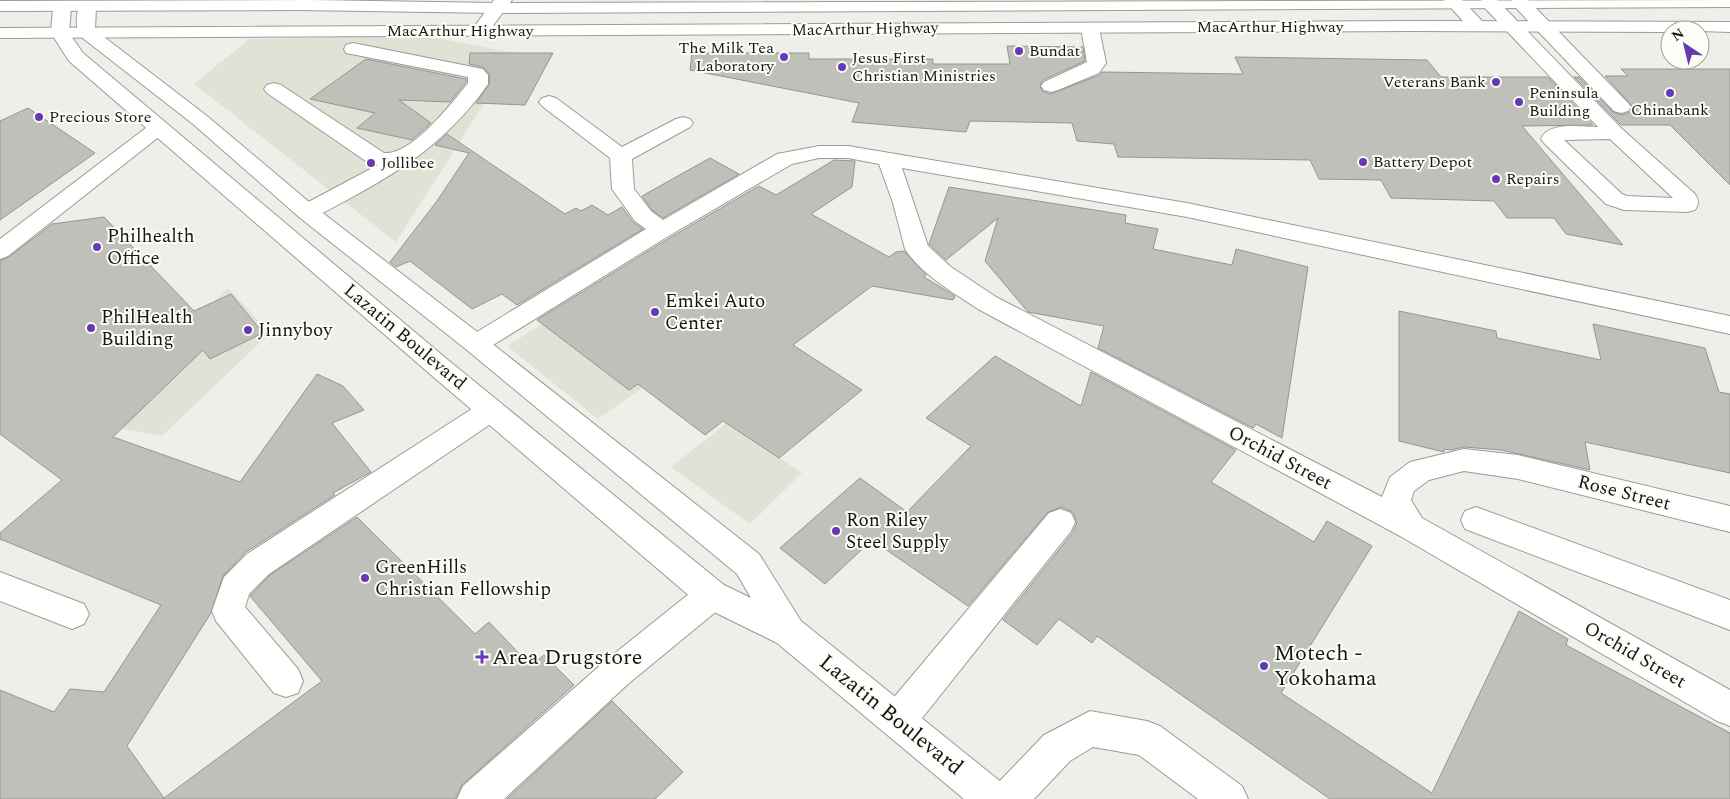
<svg xmlns="http://www.w3.org/2000/svg" width="1730" height="799" font-family="Spectral,serif">
	<style>
		.built { fill: #e0e2d5 }
		.building { fill: #bfc0ba; stroke: #959691 }
		.lines { fill: none; stroke-linecap: round; stroke-linejoin: round }
		.minor-casing { stroke: #9b9c96; stroke-width: 2 }
		.major-casing { stroke: #9b9c96; stroke-width: 2 }
		.highway-casing { stroke: #9b9c96; stroke-width: 2 }
		.minor { fill: #fff; fill-rule: evenodd }
		.major { fill: #fff; fill-rule: evenodd }
		.highway { fill: #fff; fill-rule: evenodd }
		.poi-dot { fill: #643bb3; stroke: #fcfdf6; stroke-width: 2 }
		.labels { text-anchor: middle; dominant-baseline: central; stroke-width: 4; stroke-linejoin: round; paint-order: stroke }
		.far-street-label { font-size: 16px; fill: #161614; stroke: #fcfdf6 }
		.far-poi-label { font-size: 16px; fill: #161614; stroke: #fcfdf6; text-anchor: start }
		.poi-label { font-size: 19px; fill: #161614; stroke: #fcfdf6; text-anchor: start }
		.street-label { font-size: 19px; fill: #161614; stroke: #fcfdf6 }
		.near-poi-label { font-size: 22px; fill: #161614; stroke: #fcfdf6; text-anchor: start }
		.near-street-label { font-size: 22px; fill: #161614; stroke: #fcfdf6 }
	</style>
	<rect width="100%" height="100%" fill="#eeefe9"/>
	<g class="built">
		<path d="M420,35L516,53L396,242L194,84L249,39Z"/>
		<path d="M704,223L796,279L598,419L507,346Z"/>
		<path d="M228,288L270,333L162,436L85,422Z"/>
		<path d="M727,423L802,473L750,524L671,467Z"/>
	</g>
	<g class="building">
		<path d="M1007,46L1083,47L1085,61L1043,80L1040,85L1042,91L1050,94L1100,75L1102,72L1243,74L1235,57L1427,60L1441,77H1548L1593,125L1522,126L1623,245L1566,234L1554,218H1507L1494,201L1391,198L1381,180L1319,179L1310,160L1118,157L1114,144L1077,141L1072,123L970,121L966,132L852,122L859,103L690,70L692,53H809V59H933V64H1010Z"/>
		<path d="M470,53H553L525,105L476,103L489,85L490,75L483,67L469,64Z"/>
		<path d="M366,59L466,79V82L450,102L399,100L431,123L412,140L357,128L375,113L310,99Z"/>
		<path d="M1621,69H1730V185L1670,125H1621L1574,77H1579L1613,112L1622,115L1630,112L1632,106L1605,76H1628Z"/>
		<path d="M28,108L95,153L0,220V121Z"/>
		<path d="M447,134L565,214L576,208L581,211L592,205L608,215L622,207L633,222L643,229L517,305L502,294L472,309L410,261L396,267L390,262L437,201L469,153L435,145Z"/>
		<path d="M710,158L739,174L663,218L652,210L642,196Z"/>
		<path d="M834,160L855,161L852,187L811,214L889,257L896,252L904,251L926,275L924,277L955,296L953,300L872,286L793,345L862,390L779,458L723,421L705,435L638,384L629,390L537,320L671,237L759,186L776,195Z"/>
		<path d="M949,187L1126,215L1125,223L1158,229L1153,249L1232,265L1236,249L1308,267L1282,438L1256,424L1253,428L1098,348L1104,326L1028,312L985,261L998,218L946,260L929,244Z"/>
		<path d="M104,217L194,311L231,294L263,333L210,359L203,350L113,437L240,482L317,374L343,386L364,410L332,423L371,472L333,493L335,495L246,552L223,576L211,613L127,746L164,798L322,681L250,596L270,575L357,517L475,634L489,622L531,666L544,655L574,685L462,785L455,799H0V690L54,712L70,689L104,692L161,605L0,539V533L62,480L0,434V261L9,257L52,224Z"/>
		<path d="M1399,311L1496,331L1497,338L1601,360L1593,324L1705,348L1719,392L1730,394V473L1585,442L1590,470L1501,450L1464,447L1451,450L1444,449V452L1399,441Z"/>
		<path d="M995,356L1081,406L1091,372L1236,450L1211,482L1314,542L1327,521L1372,546L1281,693L1432,793L1519,611L1568,639L1566,645L1730,733V799H1330L1097,636L1092,643L1059,619L1037,645L1003,620L1073,532L1077,523L1073,512L1061,507L1048,512L968,606L872,540L825,584L780,548L860,478L907,512L971,446L926,418Z"/>
		<path d="M612,701L683,772L655,799H507Z"/>
	</g>
	<g class="lines">
		<g class="minor-casing">
			<g id="minor">
				<path d="M494,0H512L486,35L480,36L474,35L471,31Z"/>
				<path d="M1444,0H1462L1483,22L1486,26L1483,30L1477,31L1471,30Z"/>
				<path d="M1482,0H1497L1622,129L1695,194C1699,200 1699,204 1695,210L1687,212L1624,210L1606,204L1544,143L1541,139C1548,121 1582,127 1598,127L1483,6L1480,2ZM1610,139L1673,198L1627,196L1622,194L1564,140Z"/>
				<path d="M1513,0H1528L1628,103L1631,107L1628,111L1621,113L1614,111L1514,6L1511,2Z"/>
				<path d="M1090,23L1096,24L1099,28L1106,63L1099,73L1058,90L1051,92L1044,90L1041,86L1044,82L1087,62L1081,28L1084,24Z"/>
				<path d="M353,43L483,69L488,75V84C441,151 385,180 315,217L307,219L299,217L296,212L299,207L378,165L370,164L267,93L264,89L267,85L274,83L281,85L384,153C411,156 452,103 468,83V77L346,53L344,49L346,45Z"/>
				<path d="M549,96L556,98L622,147L676,119L683,117L690,119L693,123L690,127L632,159L634,189L651,211L663,220L777,154L819,146H848L1187,203L1730,316V334L1187,217L902,168L928,246L951,267L996,297L1382,497L1390,477L1410,462L1464,449L1518,455L1730,506V532L1518,479L1464,471L1429,480L1414,491L1411,500L1422,518L1730,690V726L1717,721L1400,536L978,309C953,292 922,275 905,249L893,203L879,164L848,158H819L792,164L670,235L485,350L476,353L467,350L463,344L467,338L646,229L635,221L612,189L610,158L542,106L539,102L542,98Z"/>
				<path d="M158,122L165,124L168,128L165,132L8,256L0,259V239L151,124Z"/>
				<path d="M491,400L501,403L505,410L501,417L269,574L249,594L245,607L298,669L303,681L298,693L286,697L274,693L216,621L212,611L224,577L247,554L481,403Z"/>
				<path d="M1476,507L1730,600V630L1465,529L1461,520L1465,511Z"/>
				<path d="M1060,509L1071,513L1075,522L1071,531L911,732L898,737L885,732L880,720L885,708L1049,513Z"/>
				<path d="M0,572L84,604L89,614L84,624L72,629L0,601Z"/>
				<path d="M712,581L724,585L728,595L724,605L628,684L504,799H457L463,786L604,662L700,585Z"/>
				<path d="M1090,711L1147,721L1160,726L1242,786L1248,799H1198L1139,755L1093,747L1070,761L1034,799H989L995,786L1044,735Z"/>
			</g>
		</g>
		<g class="major-casing">
			<path id="major" d="M62,2L68,3L71,7L69,33L83,53L448,360L724,585L751,598L737,574L467,350L299,217L193,124L80,36C75,29 76,10 81,3L87,2L93,3L96,7L95,30L207,116L315,207L485,338L759,554L801,621L1006,786L1012,799H964L777,643L700,605L430,374L69,61L51,33L53,7L56,3Z"/>
		</g>
		<g class="highway-casing">
			<g id="highway">
				<path d="M311,0L497,3L1730,0V7L497,13L298,10L0,11V1Z"/>
				<path d="M1412,21L1730,22V32L1670,30V32L1412,31L0,38V28Z"/>
			</g>
		</g>
		<use href="#minor" class="minor"/>
		<use href="#major" class="major"/>
		<use href="#highway" class="highway"/>
	</g>
	<g class="poi-dot">
		<circle cx="1019" cy="51" r="5"/>
		<circle cx="784" cy="57" r="5"/>
		<circle cx="842" cy="67" r="5"/>
		<circle cx="1496" cy="82" r="5"/>
		<circle cx="1670" cy="93" r="5"/>
		<circle cx="1519" cy="102" r="5"/>
		<circle cx="39" cy="117" r="5"/>
		<circle cx="1363" cy="162" r="5"/>
		<circle cx="371" cy="163" r="5"/>
		<circle cx="1496" cy="179" r="5"/>
		<circle cx="97" cy="247" r="5"/>
		<circle cx="655" cy="312" r="5"/>
		<circle cx="91" cy="328" r="5"/>
		<circle cx="248" cy="330" r="5"/>
		<circle cx="836" cy="531" r="5"/>
		<circle cx="365" cy="578" r="5"/>
		<path d="M479.5 649.5h5v5h5v5h-5v5h-5v-5h-5v-5h5z"/>
		<circle cx="1264" cy="666" r="5"/>
	</g>
	<g class="labels">
		<g class="far-street-label">
			<text x="1270" y="27">MacArthur Highway</text>
			<text transform="translate(865 29) rotate(-1)">MacArthur Highway</text>
			<text x="460" y="31">MacArthur Highway</text>
		</g>
		<g class="far-poi-label">
			<text x="774" y="48" text-anchor="end">The Milk Tea<tspan x="774" dy="18">Laboratory</tspan></text>
			<text x="1029" y="51">Bundat</text>
			<text x="852" y="58">Jesus First<tspan x="852" dy="18">Christian Ministries</tspan></text>
			<text x="1486" y="82" text-anchor="end">Veterans Bank</text>
			<text x="1529" y="93">Peninsula<tspan x="1529" dy="18">Building</tspan></text>
			<text x="1670" y="110" text-anchor="middle">Chinabank</text>
			<text x="49" y="117">Precious Store</text>
			<text x="1373" y="162">Battery Depot</text>
			<text x="381" y="163">Jollibee</text>
			<text x="1506" y="179">Repairs</text>
		</g>
		<g class="poi-label">
			<text x="107" y="236">Philhealth<tspan x="107" dy="22">Office</tspan></text>
			<text x="665" y="301">Emkei Auto<tspan x="665" dy="22">Center</tspan></text>
			<text x="101" y="317">PhilHealth<tspan x="101" dy="22">Building</tspan></text>
			<text x="258" y="330">Jinnyboy</text>
			<text x="846" y="520">Ron Riley<tspan x="846" dy="22">Steel Supply</tspan></text>
			<text x="375" y="567">GreenHills<tspan x="375" dy="22">Christian Fellowship</tspan></text>
		</g>
		<g class="street-label">
			<text transform="translate(405 337) rotate(40)">Lazatin Boulevard</text>
			<text transform="translate(1280 458) rotate(28)">Orchid Street</text>
			<text transform="translate(1624 493) rotate(14)">Rose Street</text>
			<text transform="translate(1635 655) rotate(30)">Orchid Street</text>
		</g>
		<g class="near-poi-label">
			<text x="1274" y="653">Motech -<tspan x="1274" dy="25">Yokohama</tspan></text>
			<text x="492" y="657">Area Drugstore</text>
		</g>
		<g class="near-street-label">
			<text transform="translate(891 715) rotate(39)">Lazatin Boulevard</text>
		</g>
	</g>
	<g transform="translate(1685 45) rotate(325)"><circle r="24" fill="#fcfdf6" stroke="#a0a19c"/>
	<path d="M0-4L9 19L0 12L-9 19Z" fill="#643bb3"/>
	<text y="-8" font-size="14" font-weight="bold" text-anchor="middle" fill="#161614">N</text>
	</g>
</svg>
